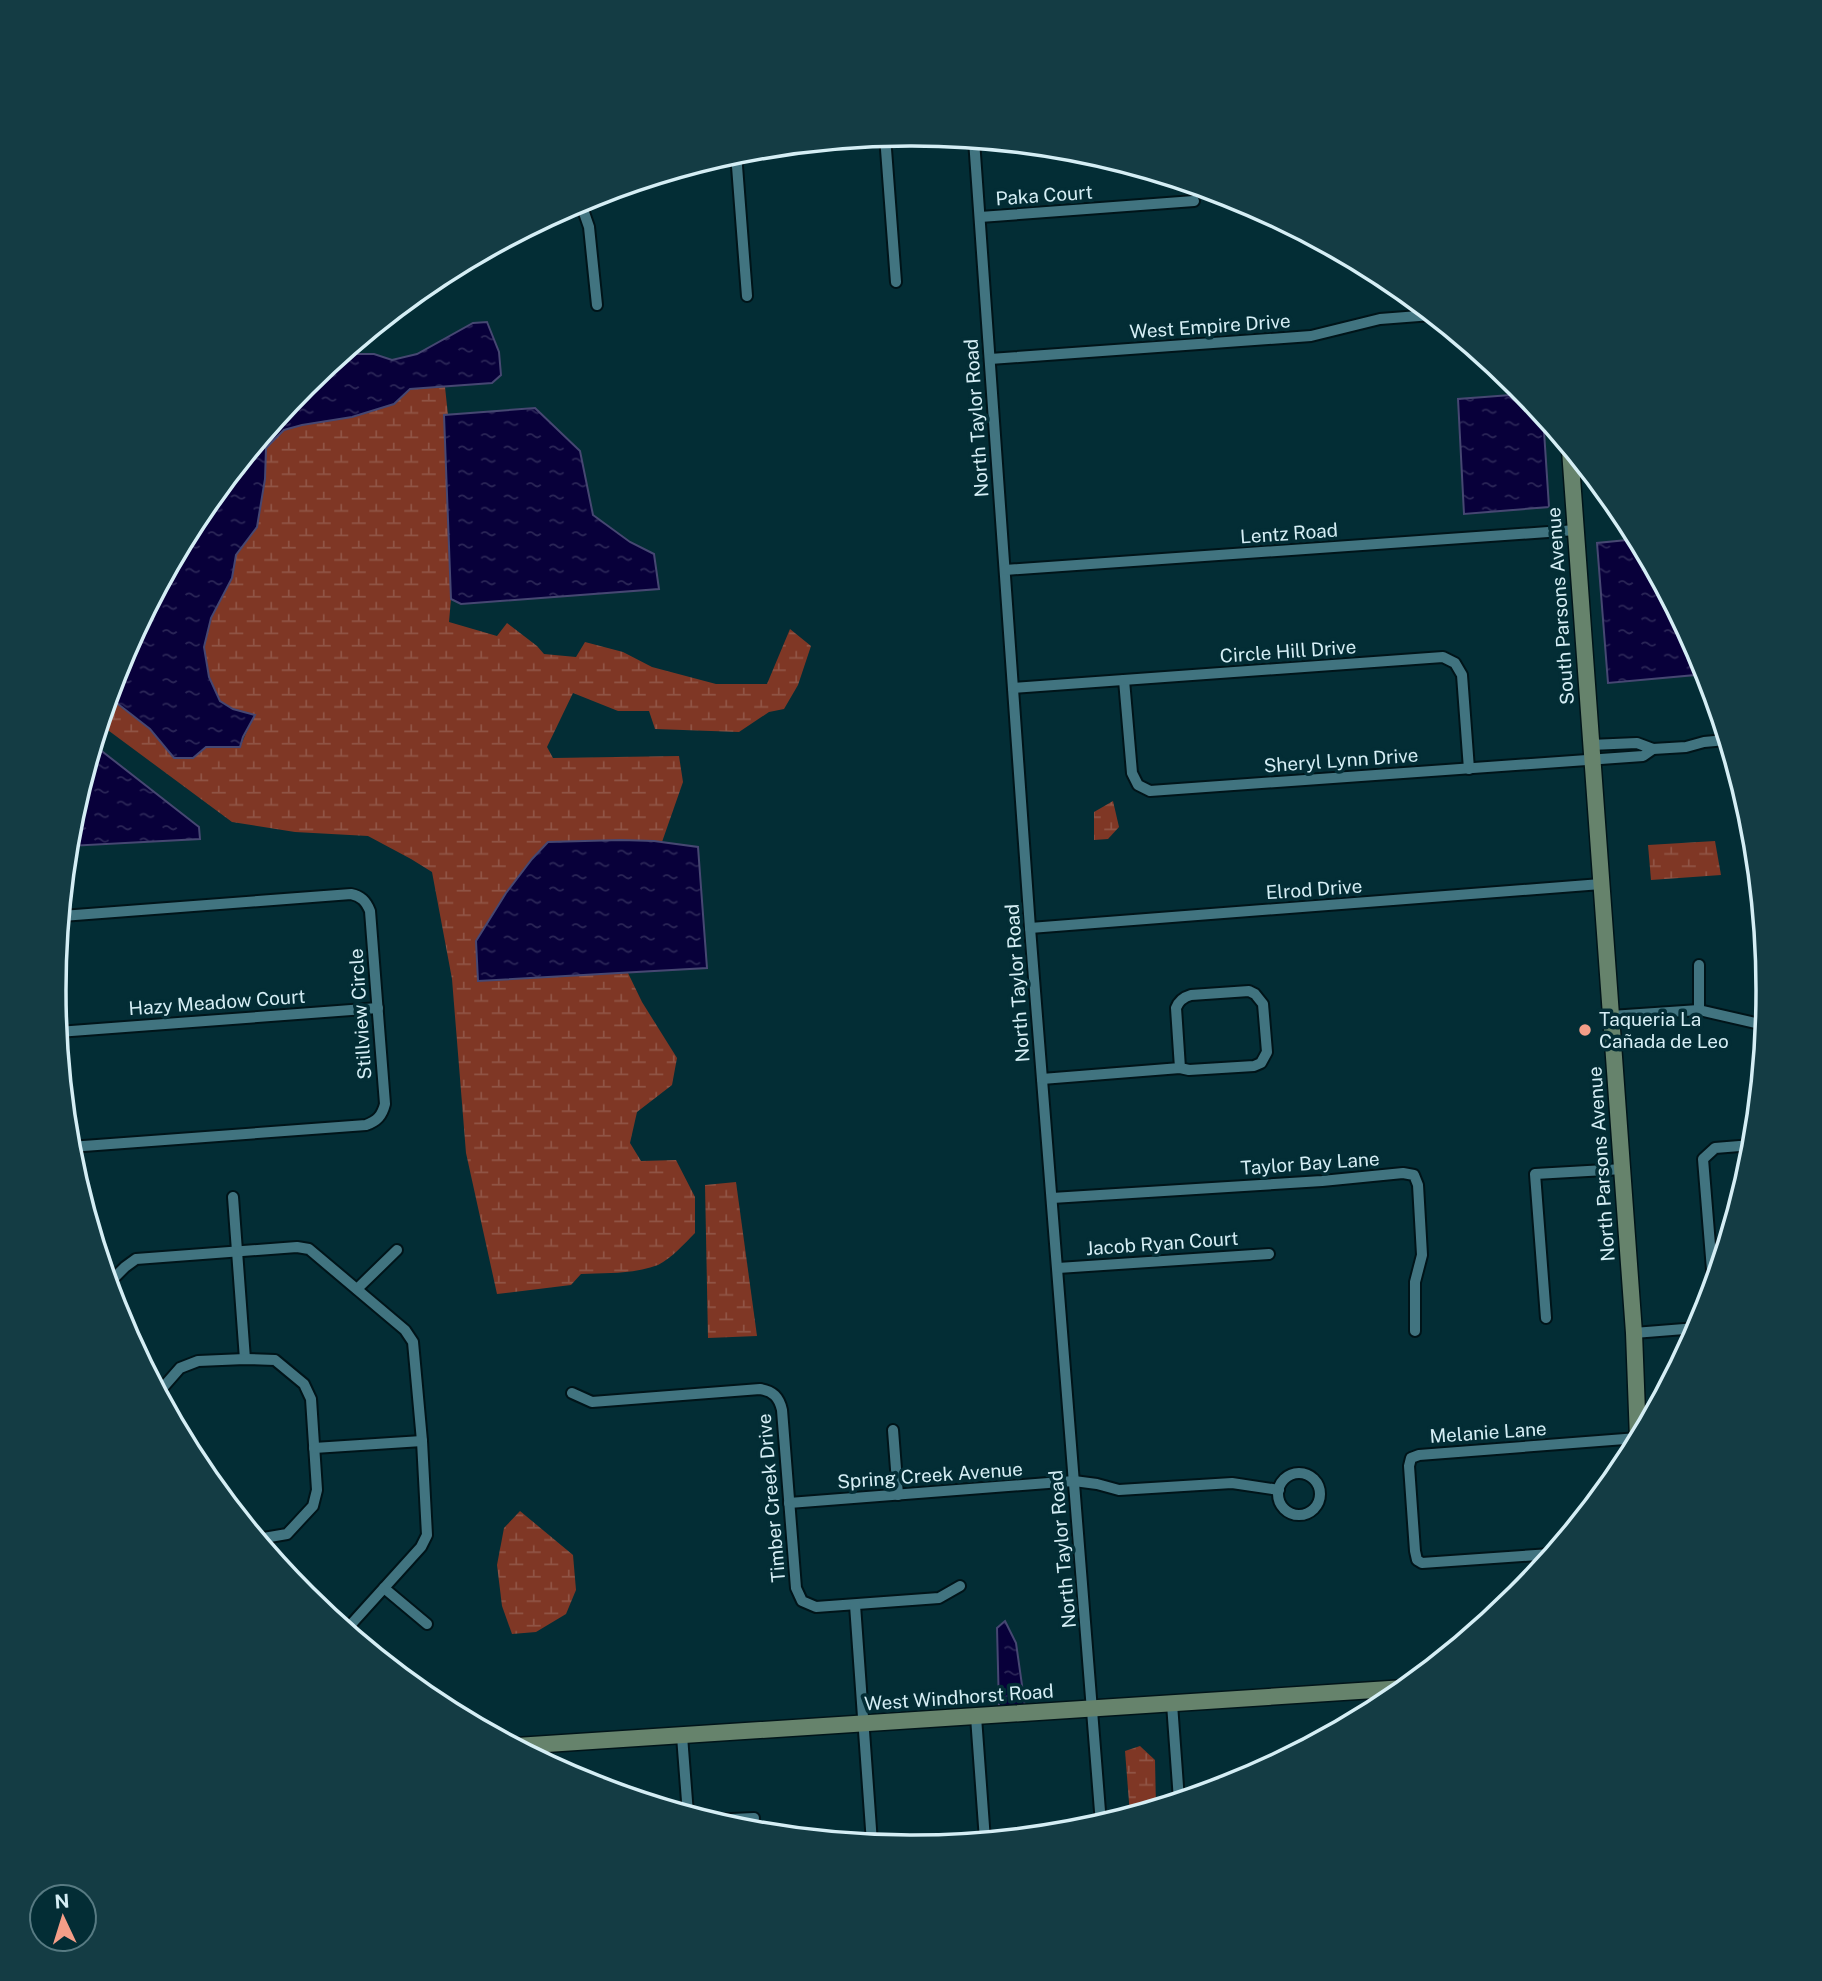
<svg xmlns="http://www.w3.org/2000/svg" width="1822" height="1981" font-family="'Public Sans',sans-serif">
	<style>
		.wetland { fill: url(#wetland-marsh) }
		.water { fill: url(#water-ripples); stroke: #464772; stroke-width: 2 }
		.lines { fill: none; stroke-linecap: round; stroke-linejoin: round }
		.street-casing { stroke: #001419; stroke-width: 14 }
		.secondary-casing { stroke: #001419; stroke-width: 19 }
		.street { stroke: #417480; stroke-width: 10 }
		.secondary { stroke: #66836c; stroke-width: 16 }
		.poi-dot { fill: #f49e88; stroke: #032d35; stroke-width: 2.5 }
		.labels { text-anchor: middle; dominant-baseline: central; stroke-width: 7; stroke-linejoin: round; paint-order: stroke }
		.street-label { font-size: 19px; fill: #d5eef5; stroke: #032d35 }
		.poi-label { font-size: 19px; fill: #d5eef5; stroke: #032d35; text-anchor: start }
		.rim { fill: none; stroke: #d5eef5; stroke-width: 3.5 }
	</style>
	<defs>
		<pattern id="wetland-marsh" width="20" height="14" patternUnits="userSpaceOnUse" patternTransform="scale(1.75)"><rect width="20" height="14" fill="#7f3725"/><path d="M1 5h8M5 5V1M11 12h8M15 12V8" fill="none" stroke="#905445"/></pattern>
		<pattern id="water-ripples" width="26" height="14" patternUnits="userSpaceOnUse" patternTransform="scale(1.75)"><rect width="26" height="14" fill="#08003a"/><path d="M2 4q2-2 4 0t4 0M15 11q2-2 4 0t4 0" fill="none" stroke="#2b2657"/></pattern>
	</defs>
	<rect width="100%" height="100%" fill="#032d35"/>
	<g class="wetland">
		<path d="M445,387L448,415L444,416L451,599L449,622L497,636L507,623L537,646L544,654L576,657L585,642L623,652L652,667L716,684H767L790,629L811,646L798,685L784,709L769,712L739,732L655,729L649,711H618L573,693L547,747L553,758L679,756L683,782L662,842L621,840L548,842L532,859L506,893L476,941L478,980L628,973L642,1002L677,1058L672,1085L637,1112L630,1143L641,1161L676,1160L695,1197V1233C684,1244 672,1258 658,1265C634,1274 607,1273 581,1274L571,1285L497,1294L466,1153L452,979L432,872L411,859L368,836L295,832L232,822L101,725L109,697L150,729L174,758H193L206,747H240L254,715L233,709L220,701L209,677L204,647L211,618L232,578L236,555L257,527L265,479L266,448L284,430L302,425L352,417L394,404L410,389Z"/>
		<path d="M1113,801L1119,827L1108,839L1094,840V812Z"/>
		<path d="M1715,841L1721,875L1651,880L1648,845Z"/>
		<path d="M736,1182L757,1336L708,1338L705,1185Z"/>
		<path d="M520,1511L573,1555L576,1590L566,1614L536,1632L512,1634L502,1606L497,1565L504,1528Z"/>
		<path d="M1140,1746L1155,1760L1156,1807L1130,1815L1125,1751Z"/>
	</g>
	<g class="water">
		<path d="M487,322L499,352L501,375L492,383L410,389L394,404L352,417L302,425L284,430L266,448L265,479L257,527L236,555L232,578L211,618L204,647L209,677L220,701L233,709L255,715L243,737L240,747H206L193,758H174L150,729L109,697L120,662L199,514L305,384L339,357L357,354H374L392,360L417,354L473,323Z"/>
		<path d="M1524,394L1543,416L1549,507L1464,514L1458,399Z"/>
		<path d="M535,408L580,451L593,515L630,542L654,554L659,589L461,604L451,599L444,415Z"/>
		<path d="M1637,539L1703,663L1706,674L1608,683L1597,543Z"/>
		<path d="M94,745L199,827L200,839L69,846L71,823Z"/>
		<path d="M621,840L654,841L698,847L707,968L478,981L476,941L506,893L532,859L548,842Z"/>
		<path d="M1005,1621L1016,1643L1025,1706L999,1708L997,1628Z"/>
	</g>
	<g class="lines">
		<g class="street-casing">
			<g id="street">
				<path d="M885,136L896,282"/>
				<path d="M974,140L1030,928L1101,1824"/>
				<path d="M736,153L747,296"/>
				<path d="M580,201L589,227L597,305"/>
				<path d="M980,217L1194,201"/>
				<path d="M990,359L1311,336L1380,319L1432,315"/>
				<path d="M1005,570L1576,530"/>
				<path d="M1124,680L1132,773L1138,785L1150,791L1643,756L1653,749"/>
				<path d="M1013,688L1443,657L1455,663L1462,675L1469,769"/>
				<path d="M1590,745L1637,743L1653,749L1686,747L1704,742L1726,740"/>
				<path d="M62,916L351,894C361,896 366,901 370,911L385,1104C382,1116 377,1121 366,1125L70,1147"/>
				<path d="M1030,928L1601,884"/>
				<path d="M1699,1010V965"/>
				<path d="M1611,1016L1699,1010L1764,1025"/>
				<path d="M58,1032L378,1008"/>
				<path d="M1042,1079L1180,1068L1189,1070L1254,1066L1261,1063L1267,1052L1263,1004L1255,994L1249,991L1191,995C1184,997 1179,1000 1176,1008L1180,1068"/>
				<path d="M233,1197L245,1359"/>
				<path d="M1052,1198L1322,1181L1403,1173L1414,1175L1418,1185L1422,1255L1415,1282V1331"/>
				<path d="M1058,1268L1269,1254"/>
				<path d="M1713,1282L1703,1159L1715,1148L1752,1145"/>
				<path d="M109,1283L125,1267L136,1259L297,1247L309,1249L405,1330L413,1342L422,1441L427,1535L421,1547L346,1630"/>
				<path d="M357,1289L397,1250"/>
				<path d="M1546,1318L1535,1174L1623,1169"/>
				<path d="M1634,1333L1697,1328"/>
				<path d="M159,1392L180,1368L198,1361L245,1359L275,1360L304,1384L311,1399L317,1490L313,1506L287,1534L258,1539"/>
				<path d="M572,1393L592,1402L760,1389C773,1391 779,1397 782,1410L796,1588L802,1601L816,1607L939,1598L960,1586"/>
				<path d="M893,1430L898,1495"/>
				<path d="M314,1448L422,1441"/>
				<circle cx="1299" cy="1494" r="21"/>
				<path d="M789,1503L1074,1481L1097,1484L1119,1490L1232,1483L1279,1490"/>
				<path d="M1551,1554L1422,1563L1417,1560L1415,1551L1409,1466L1411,1458L1419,1455L1638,1438"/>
				<path d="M384,1588L427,1624"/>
				<path d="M855,1605L872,1843"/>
				<path d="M1172,1704L1179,1800"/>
				<path d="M976,1717L985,1840"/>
				<path d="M682,1736L688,1814"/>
				<path d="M709,1820L754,1818"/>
			</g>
		</g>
		<g class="secondary-casing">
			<g id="secondary">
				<path d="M1570,450L1634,1333L1638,1439"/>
				<path d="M516,1746L1405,1688"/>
			</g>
		</g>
		<use href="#street" class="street"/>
		<use href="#secondary" class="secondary"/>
	</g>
	<circle class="poi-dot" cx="1585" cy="1030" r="7"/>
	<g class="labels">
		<g class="street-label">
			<text transform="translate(1044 195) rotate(-4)">Paka Court</text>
			<text transform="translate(1210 326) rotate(-4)">West Empire Drive</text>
			<text transform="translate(976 418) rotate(-94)">North Taylor Road</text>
			<text transform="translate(1289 533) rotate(-4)">Lentz Road</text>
			<text transform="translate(1560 606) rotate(-94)">South Parsons Avenue</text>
			<text transform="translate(1288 651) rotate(-4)">Circle Hill Drive</text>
			<text transform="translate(1341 760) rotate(-4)">Sheryl Lynn Drive</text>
			<text transform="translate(1314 889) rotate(-4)">Elrod Drive</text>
			<text transform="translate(1017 983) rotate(-94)">North Taylor Road</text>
			<text transform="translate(217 1002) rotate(-4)">Hazy Meadow Court</text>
			<text transform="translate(360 1014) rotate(-94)">Stillview Circle</text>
			<text transform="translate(1310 1163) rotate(-4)">Taylor Bay Lane</text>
			<text transform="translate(1601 1164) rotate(-94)">North Parsons Avenue</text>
			<text transform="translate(1162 1243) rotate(-4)">Jacob Ryan Court</text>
			<text transform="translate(1488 1432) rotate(-4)">Melanie Lane</text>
			<text transform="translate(930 1475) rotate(-4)">Spring Creek Avenue</text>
			<text transform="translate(771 1498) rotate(-95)">Timber Creek Drive</text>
			<text transform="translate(1062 1549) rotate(-95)">North Taylor Road</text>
			<text transform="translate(959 1697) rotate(-4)">West Windhorst Road</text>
		</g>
		<g class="poi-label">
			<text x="1599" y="1019">Taqueria La<tspan x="1599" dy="22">Cañada de Leo</tspan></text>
		</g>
	</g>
	<path d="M0 0H1822V1981H0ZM910 146H912A844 844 0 0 1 1756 990V991A844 844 0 0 1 912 1835H910A844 844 0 0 1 66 991V990A844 844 0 0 1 910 146Z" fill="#143c44" fill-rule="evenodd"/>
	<path class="rim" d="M910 146H912A844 844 0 0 1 1756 990V991A844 844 0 0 1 912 1835H910A844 844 0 0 1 66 991V990A844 844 0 0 1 910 146Z"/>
	<g transform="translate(63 1918) rotate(356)"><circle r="33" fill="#032d35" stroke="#577a82" stroke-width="2"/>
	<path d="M0-5L12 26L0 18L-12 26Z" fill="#f49e88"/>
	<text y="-10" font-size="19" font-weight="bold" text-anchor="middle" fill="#d5eef5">N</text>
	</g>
</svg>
